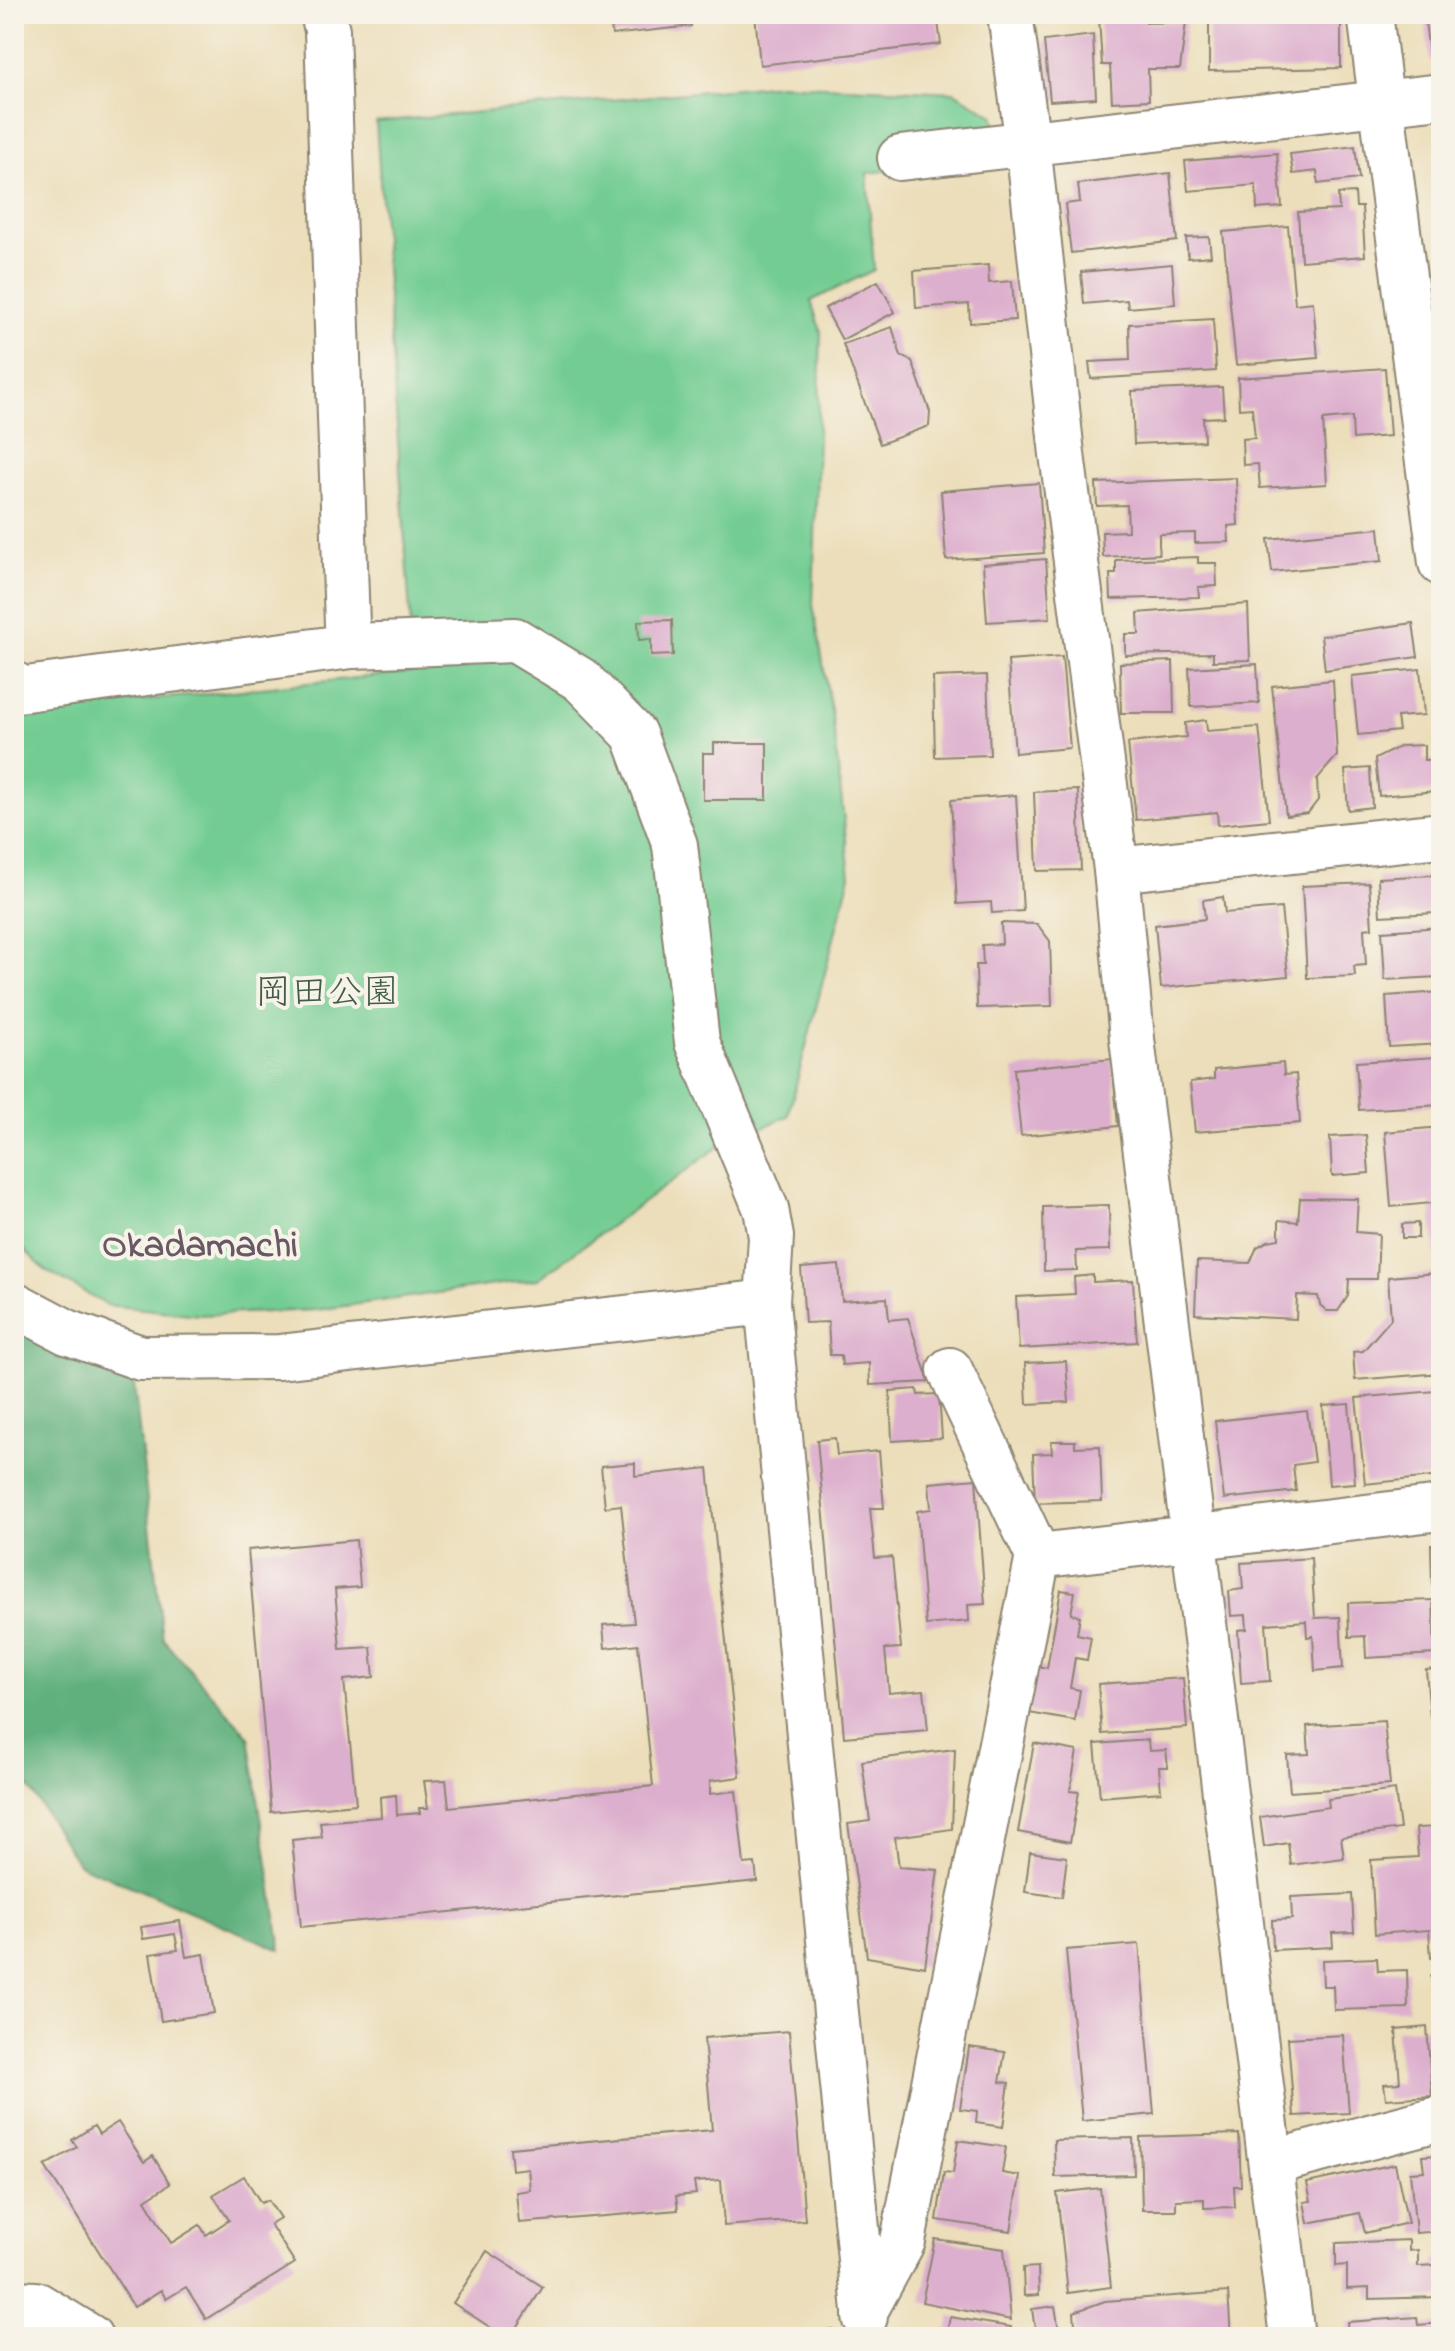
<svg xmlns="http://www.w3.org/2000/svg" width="1455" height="2351" font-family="'Indie Flower','Klee One',sans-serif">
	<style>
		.green { fill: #73cd93; stroke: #4f7c5f; stroke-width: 2 }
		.forest { fill: #5eb07d; stroke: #446e54; stroke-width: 2 }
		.building { fill: #ddafce }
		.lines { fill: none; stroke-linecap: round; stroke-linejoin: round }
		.minor-casing { stroke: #8c8472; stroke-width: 48 }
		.minor { stroke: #fff; stroke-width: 44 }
		.labels { text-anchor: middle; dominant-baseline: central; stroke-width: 8; stroke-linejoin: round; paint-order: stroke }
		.park-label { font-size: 36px; fill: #415c4a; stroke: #f7f3e8 }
		.neighbourhood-label { font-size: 38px; font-weight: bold; fill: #695964; stroke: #f7f3e8 }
	</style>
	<rect width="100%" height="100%" fill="#f7f3e8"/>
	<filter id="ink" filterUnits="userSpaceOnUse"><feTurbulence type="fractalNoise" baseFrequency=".0125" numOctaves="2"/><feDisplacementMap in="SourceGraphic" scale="16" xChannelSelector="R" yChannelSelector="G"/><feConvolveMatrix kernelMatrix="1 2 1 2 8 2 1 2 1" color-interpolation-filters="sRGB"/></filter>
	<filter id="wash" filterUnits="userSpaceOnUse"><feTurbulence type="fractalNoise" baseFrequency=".006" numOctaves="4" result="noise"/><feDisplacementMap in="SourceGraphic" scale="32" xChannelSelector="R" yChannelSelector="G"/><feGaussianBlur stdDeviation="1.8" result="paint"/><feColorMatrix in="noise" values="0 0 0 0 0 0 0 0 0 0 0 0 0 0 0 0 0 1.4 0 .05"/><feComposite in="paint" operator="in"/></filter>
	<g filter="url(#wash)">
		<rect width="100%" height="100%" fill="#ecdeba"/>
		<path class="green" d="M780,84L954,92L993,115L1004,158L867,173L874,270L811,301L821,332L813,605L833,722L850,876L788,1116L717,1148L538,1279L316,1310L199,1315L107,1305L45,1270L14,1240V714L414,672L376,122Z"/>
		<path class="forest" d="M14,1326L134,1385L163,1639L249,1737L281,1950L78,1864L14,1764Z"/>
		<g id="blocks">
			<g class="building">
				<path d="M610,14H690L691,26L612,35Z"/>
				<path d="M755,14H937L941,44L760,65Z"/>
				<path d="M1132,14H1145L1146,23L1186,22L1180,69H1148L1149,100L1112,102L1110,65H1102L1099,18Z"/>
				<path d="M1209,14H1341V68L1209,71Z"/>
				<path d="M1424,14H1441V59L1430,61Z"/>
				<path d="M1093,35L1096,98L1050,101L1044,41Z"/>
				<path d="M1355,146L1359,179L1318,184L1317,171L1293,174L1290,154Z"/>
				<path d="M1277,153L1282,207L1257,209L1256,185L1188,191L1185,161Z"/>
				<path d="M1170,173L1177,241L1071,253L1065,204L1080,202L1078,184Z"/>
				<path d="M1355,193L1356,207H1362L1365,256L1301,261L1298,212L1339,210L1338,194Z"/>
				<path d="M1288,226L1295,304L1313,302L1318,358L1236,365L1223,232Z"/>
				<path d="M1209,237L1211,256L1188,258L1186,238Z"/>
				<path d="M1172,264L1175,304L1128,308L1127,300L1084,304L1081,272Z"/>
				<path d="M988,265L989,283L1012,281L1015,320L970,323L969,304L916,308L914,271Z"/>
				<path d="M878,281L895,312L842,340L825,308Z"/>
				<path d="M1213,319L1216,371L1091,379L1089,362L1130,360L1129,324Z"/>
				<path d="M892,327L901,356L912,361L930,412L929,426L880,444L843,344Z"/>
				<path d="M1385,368L1390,436L1353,439L1352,417L1323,420L1327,484L1260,488L1258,464L1243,465L1242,439L1255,438L1252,408L1239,409L1238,378Z"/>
				<path d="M1222,387L1224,417L1203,418L1204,441L1134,444L1132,391Z"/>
				<path d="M1236,478L1238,525L1228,526L1229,542L1195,543V533L1159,534V554L1103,557L1102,532L1128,531L1127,505L1097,506L1096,483Z"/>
				<path d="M1039,483L1044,553L946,560L941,491Z"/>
				<path d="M1379,528L1382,561L1272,572L1268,539Z"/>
				<path d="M1198,557V563H1216L1217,586L1198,587L1199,597L1111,599L1110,574H1116V560Z"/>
				<path d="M1046,559L1050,618L987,622L983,564Z"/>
				<path d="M1248,604L1250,660L1213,661V653L1125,655V634H1139L1138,613Z"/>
				<path d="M672,620L673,655L651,656V639L639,640L638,621Z"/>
				<path d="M1413,623L1418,657L1325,670L1321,636Z"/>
				<path d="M1062,657L1070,748L1015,753L1008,661Z"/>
				<path d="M1173,661L1174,713H1121L1120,663Z"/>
				<path d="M1257,664L1259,703L1191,707L1189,668Z"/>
				<path d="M1420,669L1424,715L1397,717L1399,731L1358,735L1352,676Z"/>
				<path d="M987,675L990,755L935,757L933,677Z"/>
				<path d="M1333,680L1337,756L1317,779L1318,800L1308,813L1286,816L1272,686Z"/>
				<path d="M1206,720L1207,731L1259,727L1269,820L1218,825L1217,812L1136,820L1128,743L1186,737L1185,723Z"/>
				<path d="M714,743H767V800H703V753H714Z"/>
				<path d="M1424,745V760H1435L1437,791L1379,796L1375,759L1401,746Z"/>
				<path d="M1370,768L1372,807L1348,810L1345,770Z"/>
				<path d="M1078,790L1081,870L1037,871L1034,792Z"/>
				<path d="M1016,795L1023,911L992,913L991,902L957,904L951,800Z"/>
				<path d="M1434,875L1436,913L1380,916L1378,878Z"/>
				<path d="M1369,883L1372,928L1364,929L1366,965L1354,966L1355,976L1307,978L1302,886Z"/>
				<path d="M1223,897L1225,913L1281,908L1288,976L1161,988L1155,925L1205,919L1203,900Z"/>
				<path d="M1001,923L1037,924L1050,941L1052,1006L977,1008L976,965H983L982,945L1002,944Z"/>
				<path d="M1441,927V966H1438V977L1385,980L1382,931Z"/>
				<path d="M1441,992V1044L1389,1047L1386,996Z"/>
				<path d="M1437,1057L1438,1066H1441V1105L1359,1110L1356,1062Z"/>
				<path d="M1112,1059L1118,1126L1021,1136L1014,1069Z"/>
				<path d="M1283,1063L1284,1075L1296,1074L1300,1123L1195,1132L1190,1082L1214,1079V1070Z"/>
				<path d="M1441,1127V1373L1355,1380L1353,1352L1363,1351L1391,1319L1388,1277L1437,1273L1431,1203L1391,1207L1385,1132Z"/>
				<path d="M1366,1135L1369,1173L1332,1176L1330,1137Z"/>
				<path d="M1300,1198L1358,1199L1356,1232L1379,1234L1377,1279H1349L1348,1296L1338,1311H1327L1320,1305L1318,1296L1297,1295L1296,1319L1195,1314L1197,1261L1250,1263L1257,1247L1268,1241L1279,1239V1220L1298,1222Z"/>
				<path d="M1109,1205L1110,1250L1076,1251L1077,1270L1044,1271L1043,1207Z"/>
				<path d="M1418,1223V1238H1402V1224Z"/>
				<path d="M839,1265L842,1301L887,1298L889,1320L908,1318L929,1382L870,1385L869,1363L842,1365L841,1355H830L828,1322L805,1323L801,1268Z"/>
				<path d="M1093,1275V1282L1133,1280L1137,1342L1019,1349L1016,1297L1075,1294L1074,1277Z"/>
				<path d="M1066,1361L1069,1402L1027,1404L1025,1363Z"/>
				<path d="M917,1389L918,1395L939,1394L942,1438L892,1441L890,1391Z"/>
				<path d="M1435,1391L1441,1476L1365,1484L1356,1398Z"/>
				<path d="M1349,1404L1355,1483L1329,1485L1323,1406Z"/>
				<path d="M1307,1411L1314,1462L1293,1465L1296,1491L1224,1499L1215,1421Z"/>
				<path d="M835,1438L837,1455L879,1451L884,1508H870L875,1558L892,1557L901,1648L885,1649L889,1693L924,1690L928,1730L844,1737L817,1440Z"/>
				<path d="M1051,1441H1075V1447L1100,1446L1102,1501L1035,1503L1033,1454L1052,1453Z"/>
				<path d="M635,1463V1476L708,1468L740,1777L710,1781V1794L736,1791L744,1864L755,1863L757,1881L301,1927L292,1840L322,1837L320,1822L381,1817L380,1797L396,1795L397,1815L420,1813L419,1808H428L424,1781L446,1780L449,1807L653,1786L638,1644L605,1648L603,1625L634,1623L621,1505L605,1507L601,1466Z"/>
				<path d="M976,1479L985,1604L968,1605L969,1621L926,1625L917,1511L931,1509L929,1483Z"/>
				<path d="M356,1540L360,1587L335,1589L340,1649L371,1647L374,1677L344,1680L356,1804L271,1812L248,1550Z"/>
				<path d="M1431,1545H1441V1585H1432Z"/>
				<path d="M1311,1558L1315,1618L1340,1617L1343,1668L1315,1671L1313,1636L1307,1637L1306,1621L1266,1624L1270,1681L1241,1683L1238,1630L1247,1629L1246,1615L1231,1616L1229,1591L1243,1589L1241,1563Z"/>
				<path d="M1061,1590L1075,1592L1071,1614L1080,1616L1077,1634L1091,1637L1087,1660L1075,1658L1070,1688L1080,1690L1075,1721L1029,1713L1037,1666L1047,1668Z"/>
				<path d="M1433,1600L1435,1654L1366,1658L1365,1636L1349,1637L1348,1603Z"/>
				<path d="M1441,1668V1715L1430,1716L1426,1670Z"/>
				<path d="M1183,1678L1187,1728L1102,1734L1098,1684Z"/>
				<path d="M1384,1721L1390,1785L1290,1792L1287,1755L1309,1754L1307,1726Z"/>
				<path d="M1148,1740L1149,1751L1166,1750L1168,1767H1159L1161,1792L1100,1797L1095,1744Z"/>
				<path d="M1034,1743L1077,1751L1070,1791L1079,1792L1070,1842L1018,1832Z"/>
				<path d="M955,1749L952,1829L895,1837L899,1867L938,1870L925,1967L867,1957L848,1824L870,1821L862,1761Z"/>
				<path d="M1395,1790L1400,1829L1341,1837L1344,1858L1291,1865L1288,1843L1264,1847L1260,1817L1329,1807L1328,1799Z"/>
				<path d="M1441,1827V1957L1431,1958L1429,1930L1375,1934L1371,1860L1418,1857L1416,1828Z"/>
				<path d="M1030,1852L1067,1857L1062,1897L1025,1892Z"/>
				<path d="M1352,1894L1354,1932L1332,1933L1333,1947L1273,1950L1272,1920L1292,1919L1291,1897Z"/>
				<path d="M180,1921L186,1957L204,1954L214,2013L161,2021L150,1954L178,1950L175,1934L143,1939L141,1927Z"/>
				<path d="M1139,1944L1154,2114L1082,2121L1066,1950Z"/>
				<path d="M1377,1958L1378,1971L1407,1970L1408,2008L1334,2010L1333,1986H1323L1322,1960Z"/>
				<path d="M1441,1973V2018L1440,2019L1431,1975Z"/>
				<path d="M1427,2027L1432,2096L1386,2099L1384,2084L1400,2083L1396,2030Z"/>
				<path d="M789,2031L805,2220L724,2226L721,2180L694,2182L696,2194L676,2196L678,2210L519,2223L516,2192L530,2190L528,2168L512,2170L510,2148L712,2130L704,2038Z"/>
				<path d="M1343,2035L1349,2113L1294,2116L1288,2038Z"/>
				<path d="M969,2047L1005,2052L1000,2082L1009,2083L1003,2127L976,2123L977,2111L960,2109Z"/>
				<path d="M118,2122L144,2162L153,2156L170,2184L145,2200L171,2243L200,2225L206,2235L229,2220L213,2195L244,2176L261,2203L268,2200L280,2218L270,2224L295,2263L206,2319L186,2287L166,2299L161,2290L134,2307L45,2166L77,2147L72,2140L94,2126L99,2134Z"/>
				<path d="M1239,2134L1241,2186H1234L1235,2207L1204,2208V2199L1176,2200V2210H1142L1140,2137Z"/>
				<path d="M1133,2138L1134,2175L1055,2177L1054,2140Z"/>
				<path d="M958,2140L1006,2147L1002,2173L1020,2176L1011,2231L937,2220L944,2172L953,2173Z"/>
				<path d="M1441,2155V2231L1416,2233L1410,2172L1424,2171L1422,2156Z"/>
				<path d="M1395,2164L1408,2223L1365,2233L1360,2213L1308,2223L1304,2202L1311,2201L1307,2183Z"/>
				<path d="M1100,2188L1111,2287L1068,2293L1057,2193Z"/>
				<path d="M935,2239L1004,2249L1011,2320L922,2302Z"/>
				<path d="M1409,2240V2251L1418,2250V2266L1436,2265L1435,2259H1441V2297L1369,2299V2288L1347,2289V2265L1336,2266V2243Z"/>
				<path d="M487,2251L543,2287L511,2337H505L453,2303Z"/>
				<path d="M1038,2267L1039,2295L1024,2296L1023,2268Z"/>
				<path d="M1228,2292L1231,2337H1076L1074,2312L1105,2301Z"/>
				<path d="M1055,2306L1060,2337H1036L1032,2309Z"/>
				<path d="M950,2317L1011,2327L1009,2337H946Z"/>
				<path d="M1417,2317L1418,2325L1441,2323V2337H1348L1347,2322Z"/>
				<path d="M832,2329L833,2337H794V2335Z"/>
			</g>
		</g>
	</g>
	<g filter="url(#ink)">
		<use href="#blocks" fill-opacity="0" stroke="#8c8472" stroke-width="2"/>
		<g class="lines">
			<g class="minor-casing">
				<g id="minor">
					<path d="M323,14L327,30L347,625L352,646"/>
					<path d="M1010,14L1028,144L1062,454L1116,870L1132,1039L1292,2337"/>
					<path d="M1370,14L1441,563"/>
					<path d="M900,158L1441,96"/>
					<path d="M14,684L18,690L352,646L515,640L581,680L634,734L675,845L697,1042L766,1209L771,1237L767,1302"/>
					<path d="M1116,870L1441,835"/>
					<path d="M14,1304L67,1332L141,1358L279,1357L767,1302L865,2311"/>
					<path d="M950,1370L1038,1556"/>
					<path d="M1271,2163L1441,2118"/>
					<path d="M14,2303L36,2304L90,2337"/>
					<path d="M865,2317V2311L903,2241L1038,1556L1441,1508"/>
				</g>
			</g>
			<use href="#minor" class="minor"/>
		</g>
	</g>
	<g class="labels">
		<g class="park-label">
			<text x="327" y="994">岡田公園</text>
		</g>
		<g class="neighbourhood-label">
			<text x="200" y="1247">Okadamachi</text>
		</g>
	</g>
	<rect width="1455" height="2351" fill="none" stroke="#f7f3e8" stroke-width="48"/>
</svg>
